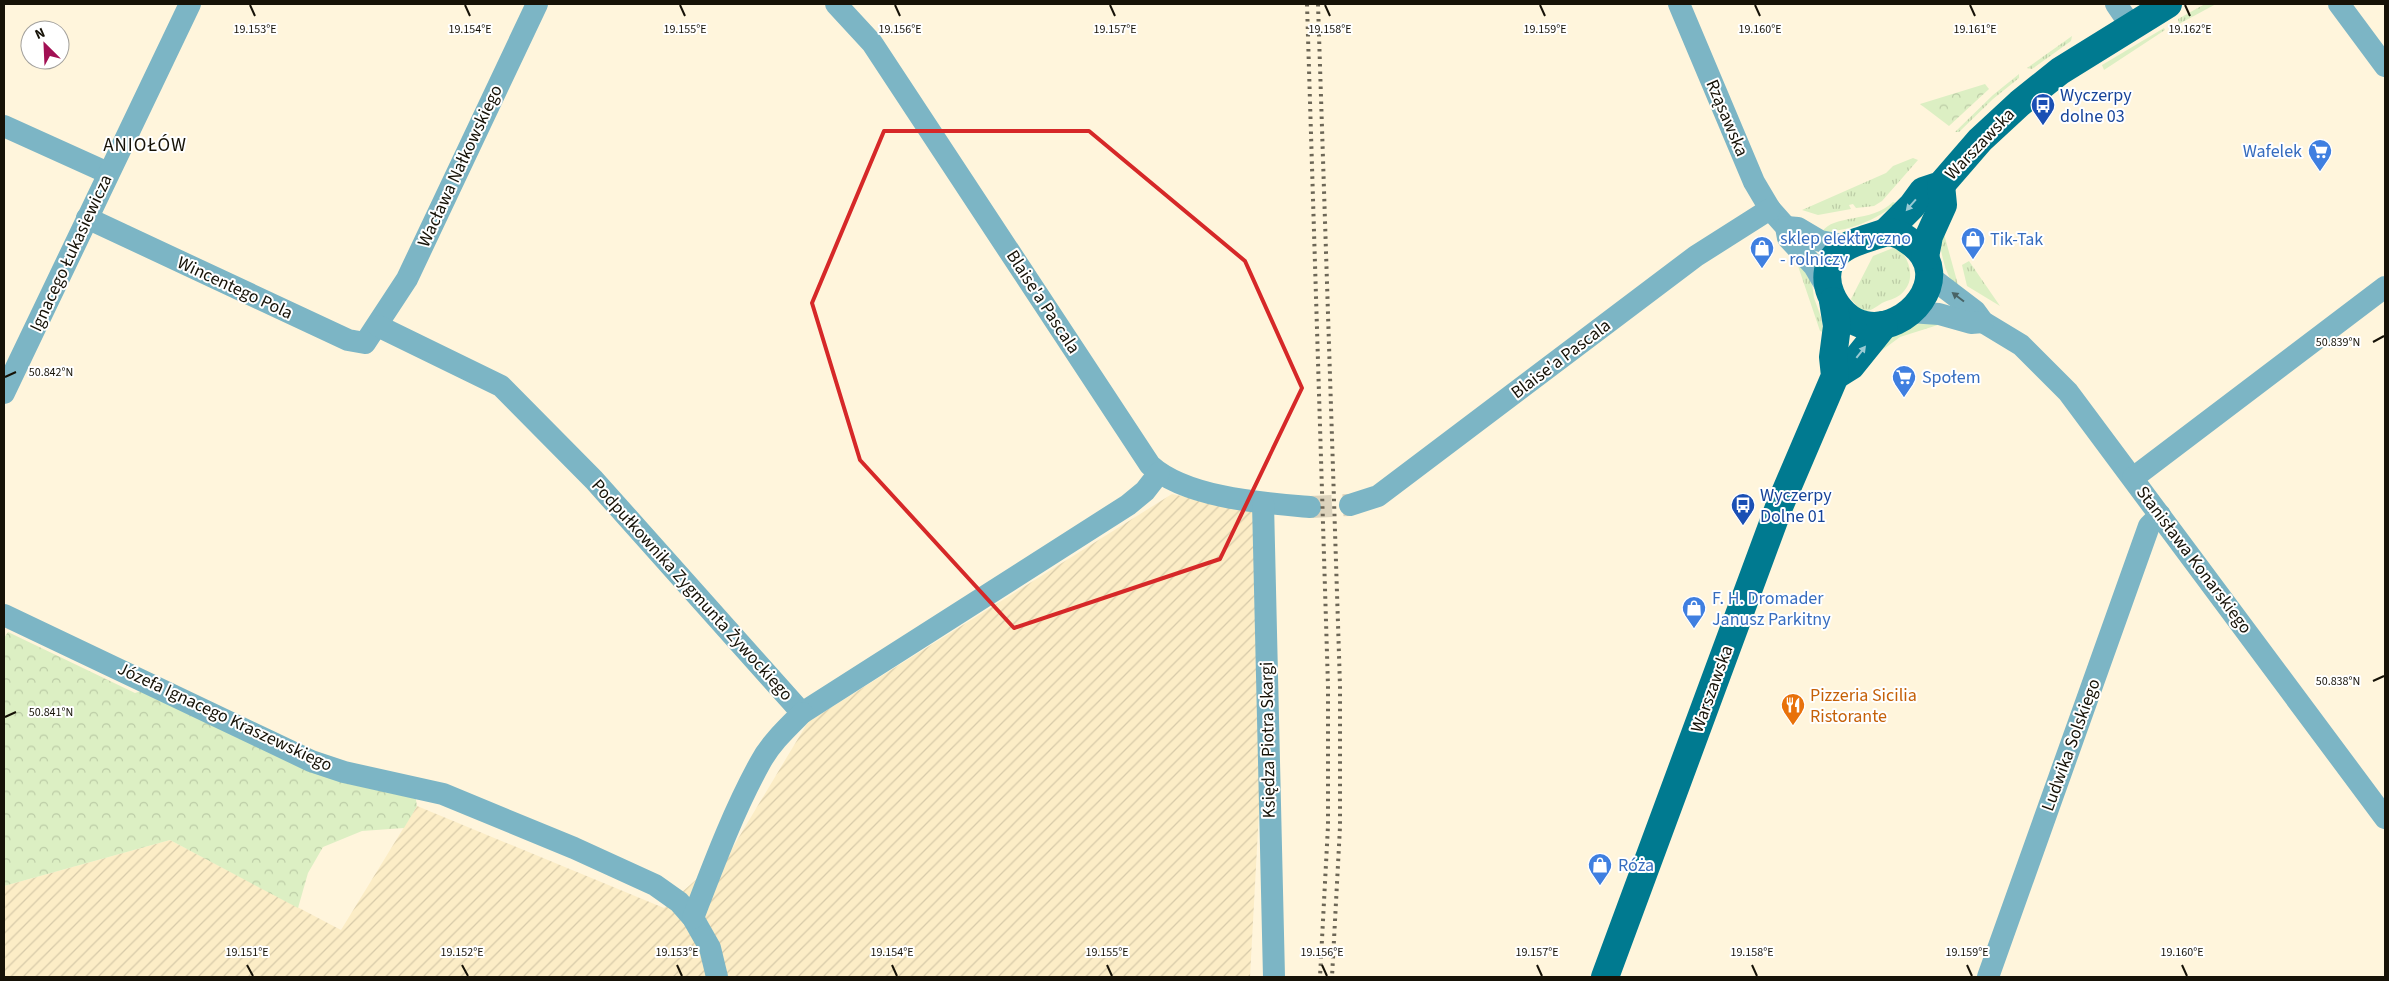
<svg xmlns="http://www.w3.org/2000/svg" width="2389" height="981" font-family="'Source Sans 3',sans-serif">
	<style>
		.industrial { fill: url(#industrial-furrows) }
		.grass { fill: url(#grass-tufts) }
		.forest { fill: url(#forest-crowns) }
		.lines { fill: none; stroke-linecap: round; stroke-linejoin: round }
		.minor-tunnel { stroke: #dcd3bc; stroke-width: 22; stroke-dasharray: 22 11; stroke-linecap: butt }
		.minor { stroke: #7cb5c5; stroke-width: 22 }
		.major { stroke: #007a90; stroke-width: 28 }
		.rail { stroke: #6c6656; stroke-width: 4; stroke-dasharray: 2.5 5; stroke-linecap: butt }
		.oneway { fill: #99cad3 }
		.oneway2 { fill: #496466 }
		.marked { fill: none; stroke: #d62828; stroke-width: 4; stroke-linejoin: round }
		.ticks { fill: none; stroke: #161207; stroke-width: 2 }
		.labels { text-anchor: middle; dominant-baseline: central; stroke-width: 4; stroke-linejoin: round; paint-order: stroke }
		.transit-label { font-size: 18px; fill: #164399; stroke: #fff; text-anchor: start }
		.street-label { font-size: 18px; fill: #161207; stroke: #fff }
		.shop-label { font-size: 18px; fill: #366cbe; stroke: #fff; text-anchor: start }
		.food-label { font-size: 18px; fill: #c56008; stroke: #fff; text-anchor: start }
		.neighbourhood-label { font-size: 19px; letter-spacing: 1px; fill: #161207; stroke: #fff }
		.ticks-label { font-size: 12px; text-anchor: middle; fill: #161207; stroke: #fff; stroke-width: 4; stroke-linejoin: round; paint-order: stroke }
	</style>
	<defs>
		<pattern id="industrial-furrows" width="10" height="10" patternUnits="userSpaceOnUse" patternTransform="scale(1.25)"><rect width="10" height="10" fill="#fcedc6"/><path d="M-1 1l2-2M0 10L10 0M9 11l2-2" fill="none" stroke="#d7caa9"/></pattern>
		<pattern id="grass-tufts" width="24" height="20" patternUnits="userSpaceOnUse" patternTransform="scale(1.25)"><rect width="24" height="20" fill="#dcefc3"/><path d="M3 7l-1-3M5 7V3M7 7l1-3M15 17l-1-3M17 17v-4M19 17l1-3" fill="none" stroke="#bccca6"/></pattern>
		<pattern id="forest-crowns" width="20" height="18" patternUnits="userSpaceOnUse" patternTransform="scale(1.25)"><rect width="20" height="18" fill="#dcefc3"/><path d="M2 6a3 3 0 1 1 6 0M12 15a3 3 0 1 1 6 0" fill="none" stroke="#bccca6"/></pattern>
	</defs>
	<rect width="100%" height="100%" fill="#fff5dc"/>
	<path class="industrial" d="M1172,494L1254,511L1266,682L1250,977H4V886L170,840L341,930L417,806L664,908L733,847L808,722Z"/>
	<g class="grass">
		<path d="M2205,4H2216L2179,24L2178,19Z"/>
		<path d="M2164,28L2165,30L2104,70L2102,65Z"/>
		<path d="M2072,36L2071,41L2032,69L2027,68Z"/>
		<path d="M2019,74V78L1993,99L1959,132H1955L1993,95Z"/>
		<path d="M1913,158L1918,160L1882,201L1874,206L1856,208L1853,204L1849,205L1851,209L1818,215L1802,210L1886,173L1893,166Z"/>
		<path d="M1893,202L1896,203C1878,220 1846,232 1822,232C1833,214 1872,223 1893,202Z"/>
		<path d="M1944,234L1960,292C1946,278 1943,260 1939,241Z"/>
		<path d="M1893,248L1900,249C1911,263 1916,282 1900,295C1895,299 1888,300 1882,303C1874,308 1871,312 1861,311L1851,299L1873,256Z"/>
		<path d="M1969,261L2000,306L1967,286L1962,265Z"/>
		<path d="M1797,263L1811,276L1814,298L1821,317L1823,332L1820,331Z"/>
		<path d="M1920,322L1941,324L1900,337L1877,354L1888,337Z"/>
	</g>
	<g class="forest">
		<path d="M1985,84L1989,89L1949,126L1920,104Z"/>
		<path d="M8,632L135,693L157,686L311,761L414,788L417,806L404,828L362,831L323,847L308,873L298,908L170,840L4,886V638Z"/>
	</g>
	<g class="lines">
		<path class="minor-tunnel" d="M1310,507L1350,505"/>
		<g class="minor">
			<path d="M836,4L872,43L1150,465C1186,498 1263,503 1310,507"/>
			<path d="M1679,4L1754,182L1770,209L1786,227L1788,238L1814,266L1828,290"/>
			<path d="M2116,4L2131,26"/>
			<path d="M2339,4L2385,66"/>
			<path d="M4,126L108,173"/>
			<path d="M87,218L348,340L365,343L407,279L537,4"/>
			<path d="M1786,227L1798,228L1820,241L1849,246"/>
			<path d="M1929,276L1975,311L1983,322L2021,345L2068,392L2385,818"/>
			<path d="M1910,312L1939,314L1971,323L1983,322"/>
			<path d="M378,326L501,386L594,480L802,713L1128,505L1145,491L1159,473"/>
			<path d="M4,393L190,4"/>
			<path d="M2133,478L2385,287"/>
			<path d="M1263,503L1274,977"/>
			<path d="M1350,505L1378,496L1696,256L1770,209"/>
			<path d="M4,615L311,761L344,772L443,794L574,848L655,885L679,902L693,918L710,948L717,977"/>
			<path d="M693,918C713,866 733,812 760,763C770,744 786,729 802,713"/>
			<path d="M1988,977L2149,526L2160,515"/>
		</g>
		<g class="major">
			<path d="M1886,232L1912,206L1923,191L1941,185L1980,140L2020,103L2060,71L2168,4"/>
			<path d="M1886,232C1897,232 1904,237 1913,244C1955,277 1907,334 1865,325C1835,319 1812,273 1840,251C1852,241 1871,238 1886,232Z"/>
			<path d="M1925,257L1929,236L1943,205L1941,185"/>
			<path d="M1835,376L1851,366L1884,325"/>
			<path d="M1605,977L1779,507L1835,376L1833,357L1837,326L1833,301"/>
		</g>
		<g class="rail">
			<path d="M1307,4L1328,686V826L1320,977"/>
			<path d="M1318,4L1340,686V827L1332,977"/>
		</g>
	</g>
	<defs><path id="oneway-solid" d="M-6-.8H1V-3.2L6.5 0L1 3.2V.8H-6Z" transform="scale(1.25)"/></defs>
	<g class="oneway">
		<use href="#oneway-solid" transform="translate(1911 205) rotate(131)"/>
		<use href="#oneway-solid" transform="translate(1861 352) rotate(-52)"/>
	</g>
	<use class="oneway2" href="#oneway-solid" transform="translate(1958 297) rotate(-143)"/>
	<path class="marked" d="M884,131H1089L1245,261L1302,388L1220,559L1014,628L860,460L812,303Z"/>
	<path class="ticks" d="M250,5L255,16M465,5L470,16M680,5L685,16M895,5L900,16M1110,5L1115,16M1325,5L1330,16M1540,5L1545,16M1755,5L1760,16M1970,5L1975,16M2185,5L2190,16M2373,342L2384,336M5,377L16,372M2373,681L2384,676M5,717L16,712M247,965L253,976M462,965L468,976M677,965L682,976M892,965L897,976M1107,965L1112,976M1322,965L1327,976M1537,965L1542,976M1752,965L1757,976M1967,965L1972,976M2182,965L2187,976"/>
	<defs>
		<g id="bus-pin" transform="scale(1.25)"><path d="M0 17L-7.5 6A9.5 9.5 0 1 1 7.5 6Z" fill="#1a4fb4" stroke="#fff"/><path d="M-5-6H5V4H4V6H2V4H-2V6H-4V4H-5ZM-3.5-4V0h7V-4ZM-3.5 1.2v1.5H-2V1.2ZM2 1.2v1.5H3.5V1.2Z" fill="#fff"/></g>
		<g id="supermarket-pin" transform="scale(1.25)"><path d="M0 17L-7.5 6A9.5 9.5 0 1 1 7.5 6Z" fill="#3f7fe0" stroke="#fff"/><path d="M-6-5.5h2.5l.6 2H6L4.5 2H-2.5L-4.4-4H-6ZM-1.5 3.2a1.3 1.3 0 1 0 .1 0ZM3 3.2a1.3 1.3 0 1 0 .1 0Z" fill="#fff"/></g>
		<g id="shop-pin" transform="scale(1.25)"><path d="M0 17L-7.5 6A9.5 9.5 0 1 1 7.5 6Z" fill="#3f7fe0" stroke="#fff"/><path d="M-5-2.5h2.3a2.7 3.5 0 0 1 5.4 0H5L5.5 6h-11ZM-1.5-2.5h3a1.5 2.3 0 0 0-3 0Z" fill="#fff"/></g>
		<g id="restaurant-pin" transform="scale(1.25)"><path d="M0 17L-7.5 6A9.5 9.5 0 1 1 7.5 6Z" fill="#e8710a" stroke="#fff"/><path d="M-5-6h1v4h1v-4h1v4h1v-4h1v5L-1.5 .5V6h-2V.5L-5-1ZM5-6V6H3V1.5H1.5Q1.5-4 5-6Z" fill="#fff"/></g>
	</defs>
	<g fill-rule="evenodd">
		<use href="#bus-pin" x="2043" y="105"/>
		<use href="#supermarket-pin" x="2320" y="151"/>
		<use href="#shop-pin" x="1973" y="239"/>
		<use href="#shop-pin" x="1762" y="248"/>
		<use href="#supermarket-pin" x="1904" y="377"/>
		<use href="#bus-pin" x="1743" y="505"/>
		<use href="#shop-pin" x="1694" y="608"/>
		<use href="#restaurant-pin" x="1793" y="705"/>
		<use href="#shop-pin" x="1600" y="865"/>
	</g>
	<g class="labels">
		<g class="transit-label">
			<text x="2060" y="95">Wyczerpy<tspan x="2060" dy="21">dolne 03</tspan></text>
			<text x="1760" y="495">Wyczerpy<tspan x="1760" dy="21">Dolne 01</tspan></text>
		</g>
		<g class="street-label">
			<text transform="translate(1727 118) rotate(67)">Rząsawska</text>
			<text transform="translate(1980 144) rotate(-46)">Warszawska</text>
			<text transform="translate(460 166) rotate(-65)">Wacława Nałkowskiego</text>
			<text transform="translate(71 253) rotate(-65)">Ignacego Łukasiewicza</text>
			<text transform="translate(235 288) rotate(25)">Wincentego Pola</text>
			<text transform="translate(1043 302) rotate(57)">Blaise'a Pascala</text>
			<text transform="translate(1561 359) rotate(-37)">Blaise'a Pascala</text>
			<text transform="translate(2194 560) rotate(53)">Stanisława Konarskiego</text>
			<text transform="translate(692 590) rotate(48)">Podpułkownika Zygmunta Żywockiego</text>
			<text transform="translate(1712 689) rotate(-70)">Warszawska</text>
			<text transform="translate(225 717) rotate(25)">Józefa Ignacego Kraszewskiego</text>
			<text transform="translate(1268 740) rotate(-91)">Księdza Piotra Skargi</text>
			<text transform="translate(2071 745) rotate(-70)">Ludwika Solskiego</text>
		</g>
		<g class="shop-label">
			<text x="2302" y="151" text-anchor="end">Wafelek</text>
			<text x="1780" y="238">sklep elektryczno<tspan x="1780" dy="21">- rolniczy</tspan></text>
			<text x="1990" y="239">Tik-Tak</text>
			<text x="1922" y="377">Społem</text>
			<text x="1712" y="598">F. H. Dromader<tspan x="1712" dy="21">Janusz Parkitny</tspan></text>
			<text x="1618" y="865">Róża</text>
		</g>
		<g class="food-label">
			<text x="1810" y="695">Pizzeria Sicilia<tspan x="1810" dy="21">Ristorante</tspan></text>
		</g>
		<g class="neighbourhood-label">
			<text x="145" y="145">ANIOŁÓW</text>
		</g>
	</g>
	<g class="ticks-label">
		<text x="1975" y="33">19.161°E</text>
		<text x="2190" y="33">19.162°E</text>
		<text x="255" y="33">19.153°E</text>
		<text x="470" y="33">19.154°E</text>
		<text x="685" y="33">19.155°E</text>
		<text x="900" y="33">19.156°E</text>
		<text x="1115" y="33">19.157°E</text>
		<text x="1330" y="33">19.158°E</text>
		<text x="1545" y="33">19.159°E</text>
		<text x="1760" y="33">19.160°E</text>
		<text x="2338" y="346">50.839°N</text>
		<text x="51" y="376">50.842°N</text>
		<text x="2338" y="685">50.838°N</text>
		<text x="51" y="716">50.841°N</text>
		<text x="247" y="956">19.151°E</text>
		<text x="462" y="956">19.152°E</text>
		<text x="677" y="956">19.153°E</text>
		<text x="892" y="956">19.154°E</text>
		<text x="1107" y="956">19.155°E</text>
		<text x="1322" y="956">19.156°E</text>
		<text x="1537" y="956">19.157°E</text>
		<text x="1752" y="956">19.158°E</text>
		<text x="1967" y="956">19.159°E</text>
		<text x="2182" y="956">19.160°E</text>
	</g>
	<rect width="2389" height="981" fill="none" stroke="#161207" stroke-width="10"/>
	<g transform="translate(45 45) rotate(336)"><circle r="24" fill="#ffffff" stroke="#a2a09c"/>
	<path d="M0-4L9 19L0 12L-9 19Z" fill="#a21054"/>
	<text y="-8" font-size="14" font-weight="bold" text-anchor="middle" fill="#161207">N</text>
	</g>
</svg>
